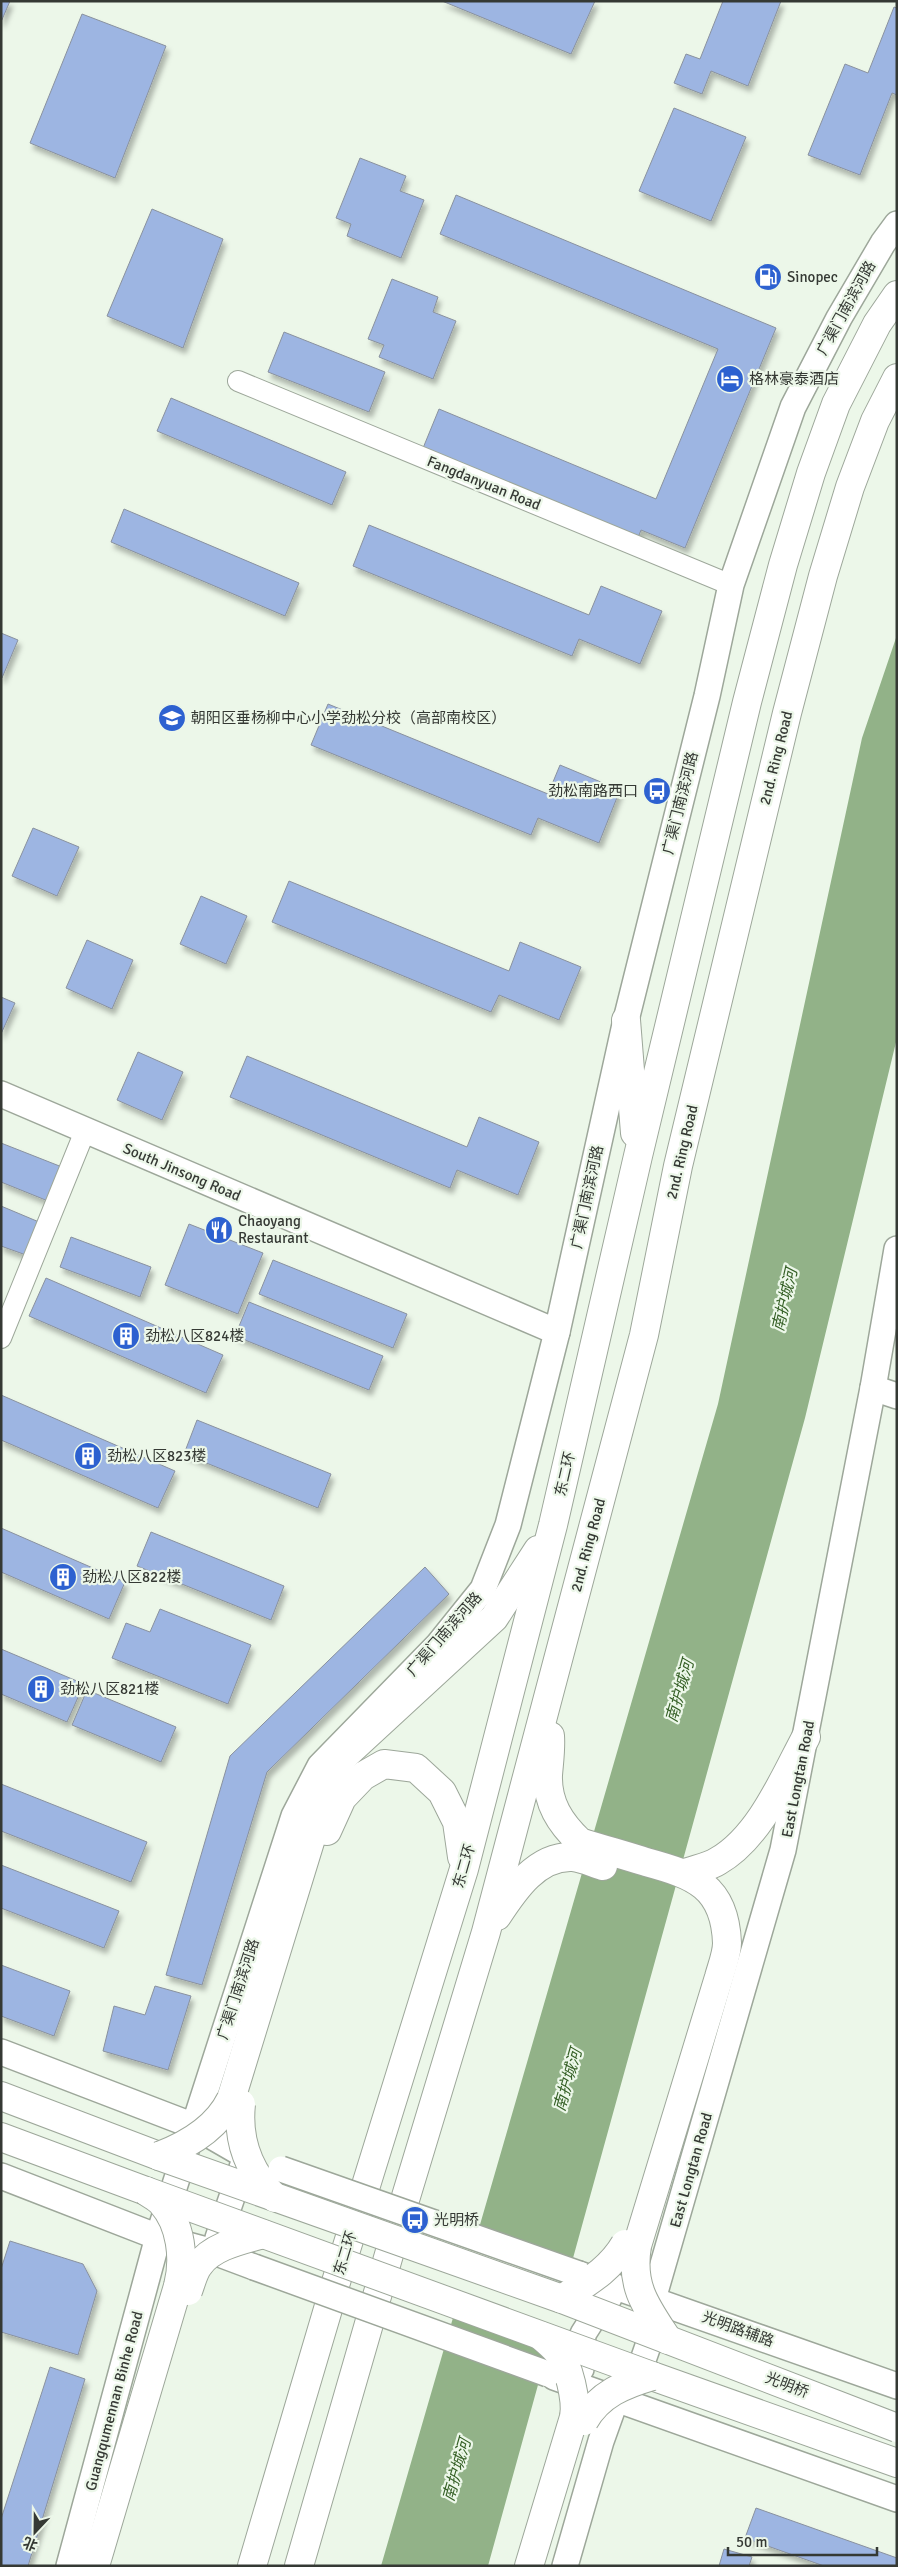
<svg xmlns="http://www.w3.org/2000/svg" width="898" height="2567" font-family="Signika,'Noto Sans SC',sans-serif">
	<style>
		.water { fill: #92b288 }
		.pier { fill: #ecf7e9 }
		.building { fill: #9db5e2; stroke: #89919e; filter: url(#shadow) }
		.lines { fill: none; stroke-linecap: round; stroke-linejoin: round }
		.minor-casing { stroke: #9da79a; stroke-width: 22 }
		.tertiary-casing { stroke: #9da79a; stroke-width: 28 }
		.secondary-casing { stroke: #9da79a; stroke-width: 30 }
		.trunk-casing { stroke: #9da79a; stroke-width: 30 }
		.minor { stroke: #fff; stroke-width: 20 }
		.tertiary { stroke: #fff; stroke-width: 25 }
		.secondary { stroke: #fff; stroke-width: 28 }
		.trunk { stroke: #fff; stroke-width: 28 }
		.tertiary-bridge-casing { stroke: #9da79a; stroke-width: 28; stroke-linecap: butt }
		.secondary-bridge-casing { stroke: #9da79a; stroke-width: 30; stroke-linecap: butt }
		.trunk-bridge-casing { stroke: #9da79a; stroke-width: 30; stroke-linecap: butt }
		.tertiary-bridge { stroke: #fff; stroke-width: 25 }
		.secondary-bridge { stroke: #fff; stroke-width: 28 }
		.trunk-bridge { stroke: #fff; stroke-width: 28 }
		.labels { text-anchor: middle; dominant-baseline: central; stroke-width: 4.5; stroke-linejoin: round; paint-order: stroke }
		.poi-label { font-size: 15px; fill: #353934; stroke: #ecf7e9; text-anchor: start }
		.street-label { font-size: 15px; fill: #353934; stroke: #ecf7e9 }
		.water-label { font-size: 16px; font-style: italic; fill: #345f25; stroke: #ecf7e9 }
	</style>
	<defs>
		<filter id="shadow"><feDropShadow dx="3" dy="5.5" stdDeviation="2.5" flood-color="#0004"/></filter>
	</defs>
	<rect width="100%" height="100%" fill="#ecf7e9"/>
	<path class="water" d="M897,635V1038L805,1418L488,2566H381L718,1404L862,738Z"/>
	<path class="pier" d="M471,2248L569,2281L549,2354L527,2343L451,2316Z"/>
	<g class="building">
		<path d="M1,1H10L1,22Z"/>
		<path d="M442,1H595L571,54Z"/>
		<path d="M723,1H781L748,86L711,71L702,94L674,83L686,54L700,59Z"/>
		<path d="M894,7L897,8V95L892,93L860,175L808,155L845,64L868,73Z"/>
		<path d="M82,14L166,46L115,178L30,143Z"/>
		<path d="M674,108L746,137L711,221L639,191Z"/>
		<path d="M360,158L406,176L400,191L424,200L401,258L347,236L351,224L336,218Z"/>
		<path d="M456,195L776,328L685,548L641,530L636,543L421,453L439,409L656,499L718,349L440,234Z"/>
		<path d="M152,209L223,239L183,348L107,316Z"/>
		<path d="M392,279L438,297L433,312L456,321L433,379L379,357L384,345L368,339Z"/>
		<path d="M284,332L385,372L369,412L268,372Z"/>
		<path d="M171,398L346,472L332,505L157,431Z"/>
		<path d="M124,509L299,583L285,616L111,542Z"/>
		<path d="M369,525L589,615L601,586L662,611L640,664L579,639L572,656L353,566Z"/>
		<path d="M1,633L18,640L2,678H1Z"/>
		<path d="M328,704L548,794L560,765L620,790L599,843L538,818L531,835L311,745Z"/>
		<path d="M33,828L79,847L57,896L12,876Z"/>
		<path d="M289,881L509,971L520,942L581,967L559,1020L499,995L491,1012L272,922Z"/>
		<path d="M201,896L247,916L226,964L180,944Z"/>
		<path d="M87,940L133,960L112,1009L66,988Z"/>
		<path d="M1,997L15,1003L1,1034Z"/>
		<path d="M138,1052L183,1072L162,1120L117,1100Z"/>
		<path d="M247,1056L467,1147L479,1117L539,1142L518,1195L457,1170L450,1188L230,1097Z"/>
		<path d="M1,1143L62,1167L48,1201L1,1182Z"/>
		<path d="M1,1206L39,1222L26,1255L1,1246Z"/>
		<path d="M189,1224L263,1253L238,1314L165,1285Z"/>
		<path d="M71,1237L151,1267L140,1297L60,1267Z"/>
		<path d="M273,1260L407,1314L393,1348L259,1294Z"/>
		<path d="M46,1278L223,1355L206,1393L29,1316Z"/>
		<path d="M249,1302L383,1356L369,1390L235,1336Z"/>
		<path d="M1,1395L175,1471L158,1508L1,1440Z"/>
		<path d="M197,1420L331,1474L318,1508L184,1454Z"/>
		<path d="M1,1528L125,1582L109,1619L1,1572Z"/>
		<path d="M151,1532L284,1586L271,1620L137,1566Z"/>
		<path d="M425,1567L449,1594L267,1772L202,1985L166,1975L230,1756Z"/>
		<path d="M160,1609L251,1645L228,1704L112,1658L126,1623L150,1632Z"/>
		<path d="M1,1649L84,1684L67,1722L1,1694Z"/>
		<path d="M87,1690L176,1727L161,1762L72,1725Z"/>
		<path d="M1,1784L147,1842L131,1882L1,1831Z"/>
		<path d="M1,1865L119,1911L104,1948L1,1908Z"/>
		<path d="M1,1965L70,1991L54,2036L1,2016Z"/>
		<path d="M155,1986L191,1996L168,2070L103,2051L114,2006L145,2015Z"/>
		<path d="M10,2241L83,2264L97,2291L78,2355L1,2332V2269Z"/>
		<path d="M50,2367L85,2379L28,2566H1V2519Z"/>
		<path d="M756,2508L897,2558V2566H824L745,2538Z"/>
		<path d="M724,2549L752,2557L749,2566H719Z"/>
	</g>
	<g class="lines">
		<g class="minor-casing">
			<g id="minor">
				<path d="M238,381L731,585"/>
				<path d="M1,1338L85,1131"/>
			</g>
		</g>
		<g class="tertiary-casing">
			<g id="tertiary">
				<path d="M1,1094L557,1332"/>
				<path d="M873,1388L897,1396"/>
				<path d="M1,2052L194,2126L294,1816L320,1766L438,1645L483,1589L508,1525L557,1332L626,1020L707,696L731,585L793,407L839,318L883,243L897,224"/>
				<path d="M1,2176L158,2237L69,2566"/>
				<path d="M218,2238L246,2156L194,2126L158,2237L214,2252L254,2267"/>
				<path d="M579,2274L897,2386"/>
				<path d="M581,2369L583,2334L604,2301L609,2298"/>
				<path d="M554,2377L897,2499"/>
				<path d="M565,2566L601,2441L616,2399L630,2388L642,2363L658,2317L653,2299L783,1850L873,1388L897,1249"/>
			</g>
		</g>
		<g class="secondary-casing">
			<g id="secondary">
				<path d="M1,2096L159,2156"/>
				<path d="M1,2137L146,2191"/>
				<path d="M652,2376L897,2463"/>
			</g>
		</g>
		<g class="trunk-casing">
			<g id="trunk">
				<path d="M626,1020L635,1133"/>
				<path d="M550,1736C551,1749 549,1762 548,1775C547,1803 560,1823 580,1842C602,1849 624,1855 646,1862C694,1875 725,1886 727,1943C727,1954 722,1966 719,1977L637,2246"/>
				<path d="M327,1831L342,1798L363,1776L384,1764L416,1768L442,1792L457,1822L462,1857"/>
				<path d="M685,1873C696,1869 709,1867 718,1861C760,1837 784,1778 806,1737"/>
				<path d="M497,1916C514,1890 537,1855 573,1857C583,1858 593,1863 603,1866"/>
				<path d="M231,2099L328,1783L342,1758L494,1618L538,1550"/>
				<path d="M95,2566L178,2286"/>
				<path d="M252,2566L336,2282L464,1869L553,1525L638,1156L747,702L783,565L811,473L836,404L877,324L897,295"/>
				<path d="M299,2566L401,2213L486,1932L546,1705L644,1335L678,1166L787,713L823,576L850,487L875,421L897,378"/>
				<path d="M529,2566L574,2417"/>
			</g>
		</g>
		<use href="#minor" class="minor"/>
		<use href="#tertiary" class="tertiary"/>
		<use href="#secondary" class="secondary"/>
		<use href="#trunk" class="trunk"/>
		<g class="tertiary-bridge-casing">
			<g id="tertiary-bridge">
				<path d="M281,2169L579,2274"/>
				<path d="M254,2267L548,2374"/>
			</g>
		</g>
		<g class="secondary-bridge-casing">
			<g id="secondary-bridge">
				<path d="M159,2156L562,2299L897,2428"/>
				<path d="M146,2191L652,2376"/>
			</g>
		</g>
		<g class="trunk-bridge-casing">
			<g id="trunk-bridge">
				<path d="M241,2104C237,2141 249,2172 275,2198"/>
				<path d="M159,2156C188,2145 217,2128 231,2099"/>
				<path d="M146,2191C151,2195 158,2198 162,2203C181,2224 185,2259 178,2286"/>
				<path d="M637,2246C630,2287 647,2308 668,2340"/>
				<path d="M188,2291C191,2283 194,2271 199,2265C212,2246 242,2240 263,2234"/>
				<path d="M562,2299C586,2283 610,2270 625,2244"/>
				<path d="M541,2336C547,2341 553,2346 558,2352C569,2365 577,2401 574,2417"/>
				<path d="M584,2421C599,2394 625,2384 652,2376"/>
			</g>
		</g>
		<use href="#tertiary-bridge" class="tertiary-bridge"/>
		<use href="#secondary-bridge" class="secondary-bridge"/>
		<use href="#trunk-bridge" class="trunk-bridge"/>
	</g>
	<defs>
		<g id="fuel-disc" transform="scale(1.4375)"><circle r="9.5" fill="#2d61d0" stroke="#ecf7e9"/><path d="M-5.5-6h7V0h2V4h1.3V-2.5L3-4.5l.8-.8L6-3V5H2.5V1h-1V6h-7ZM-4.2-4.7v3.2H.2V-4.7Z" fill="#fff"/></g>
		<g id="hotel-disc" transform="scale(1.4375)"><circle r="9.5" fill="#2d61d0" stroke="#ecf7e9"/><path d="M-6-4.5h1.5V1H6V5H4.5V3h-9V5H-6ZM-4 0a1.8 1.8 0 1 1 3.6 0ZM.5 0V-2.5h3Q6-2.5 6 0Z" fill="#fff"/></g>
		<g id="school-disc" transform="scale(1.4375)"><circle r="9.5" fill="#2d61d0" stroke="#ecf7e9"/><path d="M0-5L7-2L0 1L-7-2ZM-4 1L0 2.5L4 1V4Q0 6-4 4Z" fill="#fff"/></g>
		<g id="bus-disc" transform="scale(1.4375)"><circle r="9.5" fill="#2d61d0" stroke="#ecf7e9"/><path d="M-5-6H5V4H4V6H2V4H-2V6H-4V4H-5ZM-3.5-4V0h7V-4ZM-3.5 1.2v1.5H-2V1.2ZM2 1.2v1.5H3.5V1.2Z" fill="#fff"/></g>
		<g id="restaurant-disc" transform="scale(1.4375)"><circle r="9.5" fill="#2d61d0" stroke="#ecf7e9"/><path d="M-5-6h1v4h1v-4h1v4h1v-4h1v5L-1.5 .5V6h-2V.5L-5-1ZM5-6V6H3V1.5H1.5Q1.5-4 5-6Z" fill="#fff"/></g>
		<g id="building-disc" transform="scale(1.4375)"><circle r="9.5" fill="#2d61d0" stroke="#ecf7e9"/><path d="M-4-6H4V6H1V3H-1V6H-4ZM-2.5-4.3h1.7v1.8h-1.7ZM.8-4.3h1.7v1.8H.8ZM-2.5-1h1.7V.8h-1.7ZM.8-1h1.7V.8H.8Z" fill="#fff"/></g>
	</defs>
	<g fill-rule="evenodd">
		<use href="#fuel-disc" x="768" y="277"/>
		<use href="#hotel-disc" x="730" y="379"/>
		<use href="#school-disc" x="172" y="718"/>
		<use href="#bus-disc" x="657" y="791"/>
		<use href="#restaurant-disc" x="219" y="1230"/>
		<use href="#building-disc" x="126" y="1336"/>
		<use href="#building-disc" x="88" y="1456"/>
		<use href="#building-disc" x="63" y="1577"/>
		<use href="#building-disc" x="41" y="1689"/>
		<use href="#bus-disc" x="415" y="2220"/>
	</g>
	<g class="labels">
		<g class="poi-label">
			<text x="787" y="277">Sinopec</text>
			<text x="749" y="379">格林豪泰酒店</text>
			<text x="191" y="718">朝阳区垂杨柳中心小学劲松分校（高部南校区）</text>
			<text x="638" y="791" text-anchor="end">劲松南路西口</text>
			<text x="238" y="1221">Chaoyang<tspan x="238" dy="17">Restaurant</tspan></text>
			<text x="145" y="1336">劲松八区824楼</text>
			<text x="107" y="1456">劲松八区823楼</text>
			<text x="82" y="1577">劲松八区822楼</text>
			<text x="60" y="1689">劲松八区821楼</text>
			<text x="434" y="2220">光明桥</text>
		</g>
		<g class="street-label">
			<text transform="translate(846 308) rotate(-61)">广渠门南滨河路</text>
			<text transform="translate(484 483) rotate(22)">Fangdanyuan Road</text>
			<text transform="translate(776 758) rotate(-76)">2nd. Ring Road</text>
			<text transform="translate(680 803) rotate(-76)">广渠门南滨河路</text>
			<text transform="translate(682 1152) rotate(-77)">2nd. Ring Road</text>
			<text transform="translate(182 1172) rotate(23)">South Jinsong Road</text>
			<text transform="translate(587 1197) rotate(-78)">广渠门南滨河路</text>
			<text transform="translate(565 1474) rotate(-77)">东二环</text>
			<text transform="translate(588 1545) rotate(-75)">2nd. Ring Road</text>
			<text transform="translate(444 1634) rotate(-49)">广渠门南滨河路</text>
			<text transform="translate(798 1779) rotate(-79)">East Longtan Road</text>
			<text transform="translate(464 1866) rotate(-74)">东二环</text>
			<text transform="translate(238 1989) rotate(-72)">广渠门南滨河路</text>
			<text transform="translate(691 2170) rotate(-74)">East Longtan Road</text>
			<text transform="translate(345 2253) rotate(-73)">东二环</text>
			<text transform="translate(738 2329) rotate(20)">光明路辅路</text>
			<text transform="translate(787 2385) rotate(21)">光明桥</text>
			<text transform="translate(114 2401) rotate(-75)">Guangqumennan Binhe Road</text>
		</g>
		<g class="water-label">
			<text transform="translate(785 1300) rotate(-77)">南护城河</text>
			<text transform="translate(680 1691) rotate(-74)">南护城河</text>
			<text transform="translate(568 2080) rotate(-74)">南护城河</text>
			<text transform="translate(457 2470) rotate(-74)">南护城河</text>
		</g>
	</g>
	<rect width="898" height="2567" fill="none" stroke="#353934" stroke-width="5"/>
	<g transform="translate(35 2532) rotate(202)" stroke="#ecf7e9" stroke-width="4" paint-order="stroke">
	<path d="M0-4L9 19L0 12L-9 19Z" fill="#353934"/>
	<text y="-8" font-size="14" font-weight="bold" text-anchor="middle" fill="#353934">北</text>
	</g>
	<path d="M728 2547v8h149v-8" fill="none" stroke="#353934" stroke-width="2.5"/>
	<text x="736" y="2547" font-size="15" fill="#353934" stroke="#ecf7e9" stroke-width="4" paint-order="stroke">50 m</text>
</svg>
